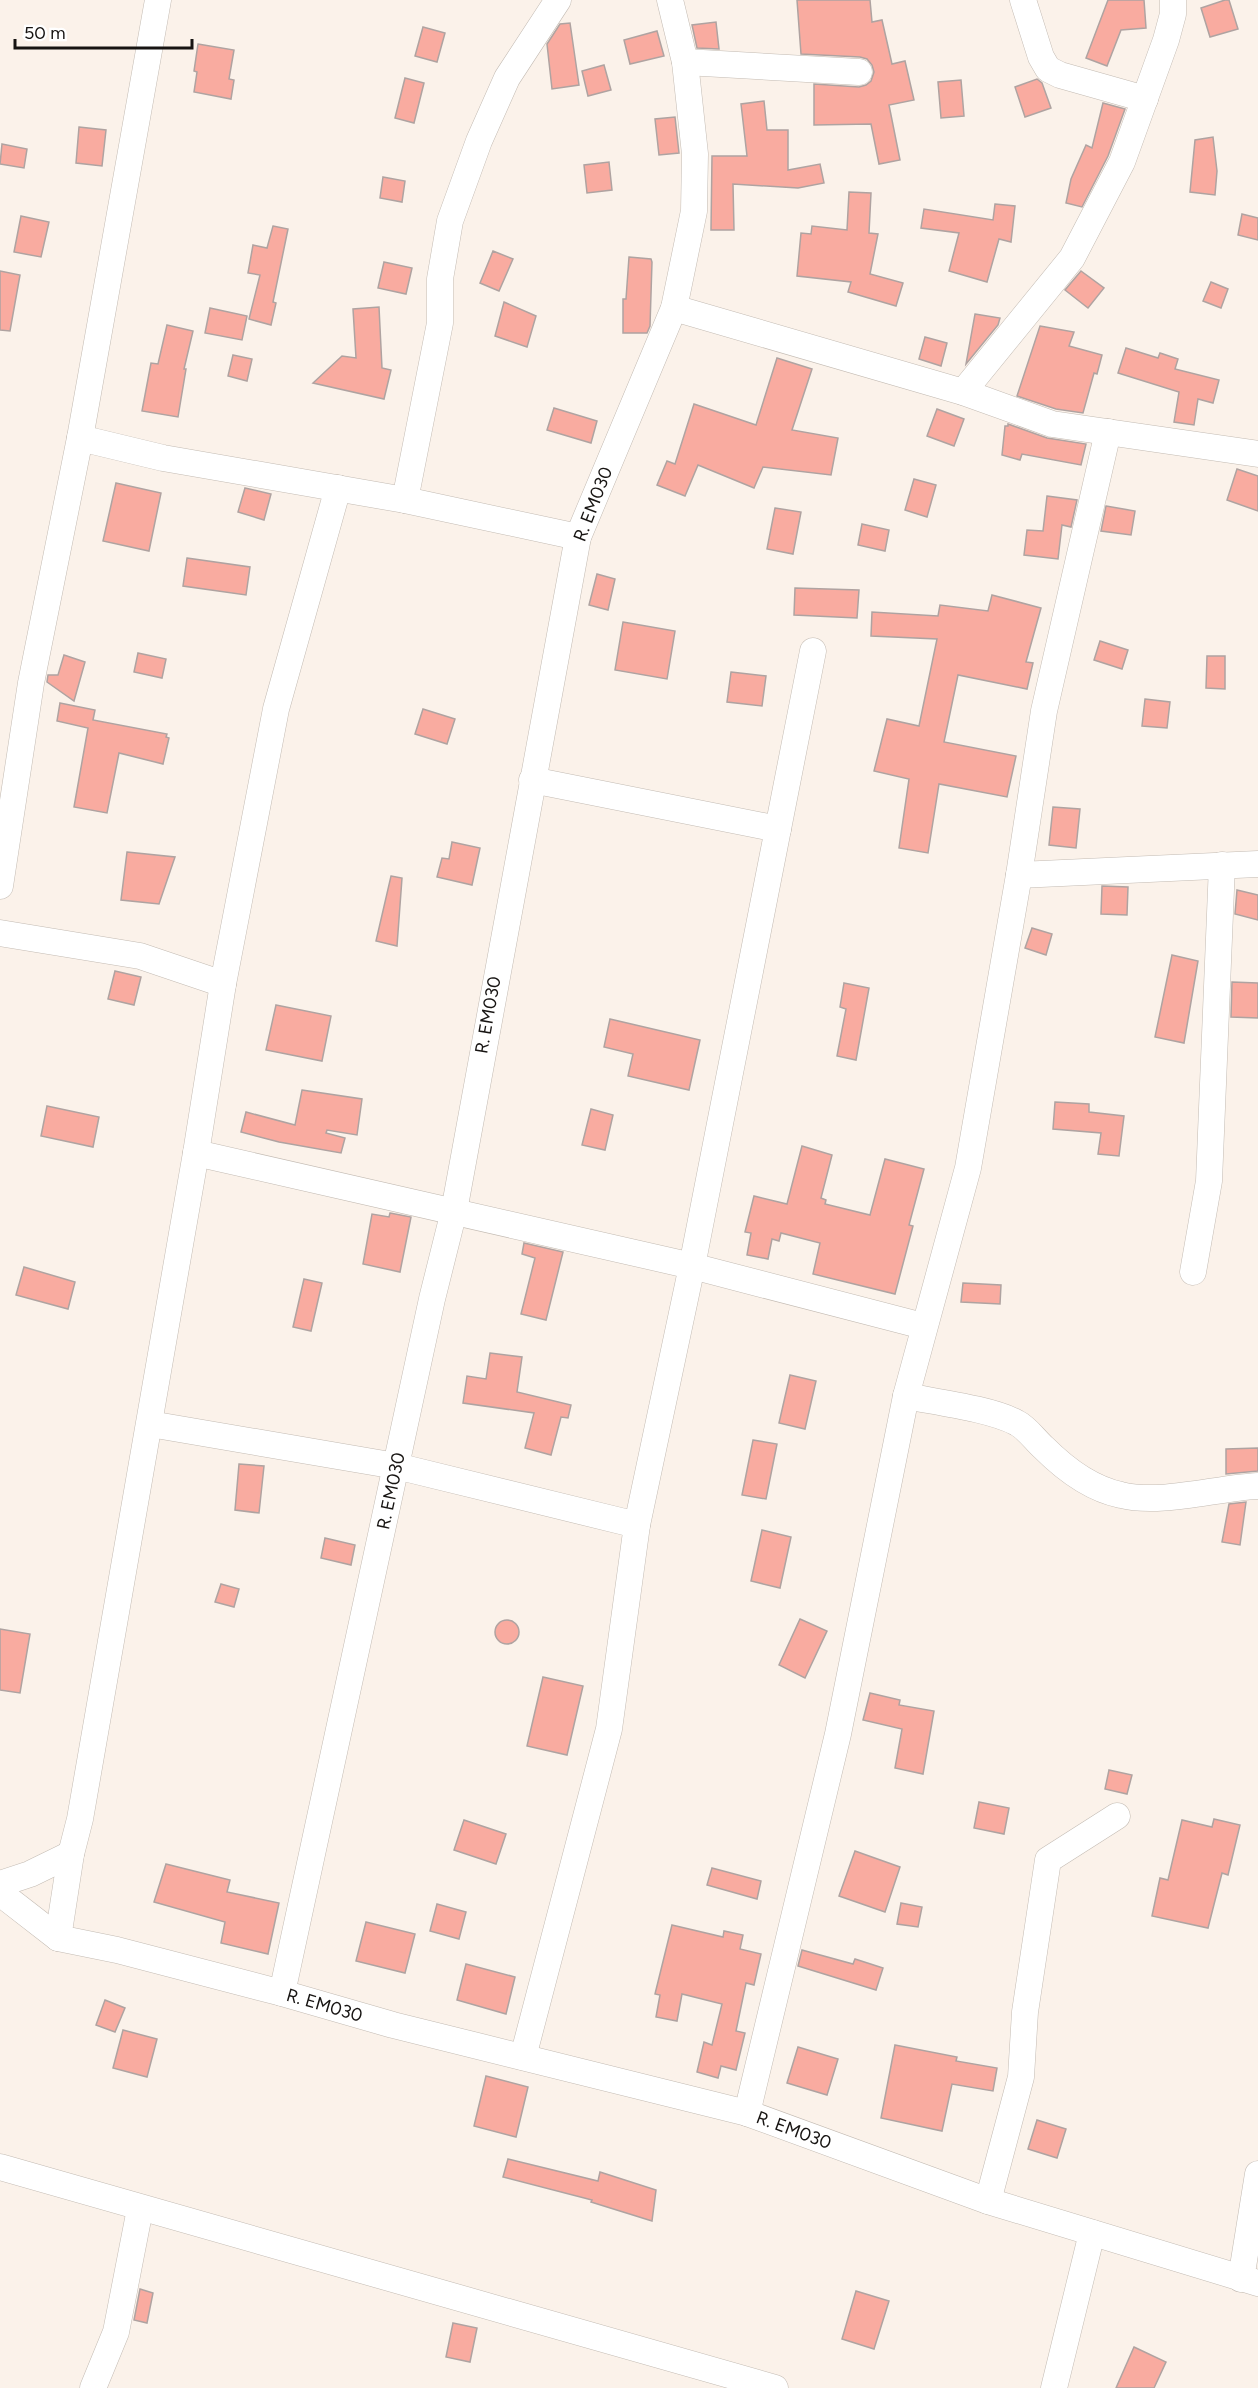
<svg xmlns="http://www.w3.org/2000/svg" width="1258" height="2388" font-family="Figtree,sans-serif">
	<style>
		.building { fill: #f9aba0; stroke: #afa3a1; stroke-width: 1.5 }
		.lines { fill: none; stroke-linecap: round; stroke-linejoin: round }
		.street-casing { stroke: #c3bbb3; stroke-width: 27 }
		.street { stroke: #fff; stroke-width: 26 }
		.labels { text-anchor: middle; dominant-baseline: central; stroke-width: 5; stroke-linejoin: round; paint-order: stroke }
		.street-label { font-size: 18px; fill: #171412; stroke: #fff }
	</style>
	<rect width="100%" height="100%" fill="#fbf2ea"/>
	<g class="building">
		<path d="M797,0H870L872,22L882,20L892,64L905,61L914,100L889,105L900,160L879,164L871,124L814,125V84L859,87L866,85L871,81L874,72L872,65L867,59L860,57L801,54Z"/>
		<path d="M1108,0H1144L1146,28L1121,30L1107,66L1086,58Z"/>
		<path d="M1225,0H1229L1238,29L1210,37L1201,8Z"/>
		<path d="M716,22L719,49L697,48L692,25Z"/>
		<path d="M570,23L579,85L552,89L547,44L560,24Z"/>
		<path d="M423,27L445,33L437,62L415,56Z"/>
		<path d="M657,31L664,56L630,64L624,40Z"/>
		<path d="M198,44L234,50L229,79L234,80L231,99L194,92L197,72L194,71Z"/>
		<path d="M604,65L611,90L588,96L582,71Z"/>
		<path d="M405,78L424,83L414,123L395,118Z"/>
		<path d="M1037,79L1042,83L1051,108L1025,117L1015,87Z"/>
		<path d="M961,80L964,116L941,118L938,82Z"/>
		<path d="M764,101L767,130H788V170L820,164L824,183L798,188L733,184L734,230H711L712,156H747L741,104Z"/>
		<path d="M1103,103L1125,109L1108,156L1082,207L1066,203L1071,179L1086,145L1092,148Z"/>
		<path d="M675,117L679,153L659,155L655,119Z"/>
		<path d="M79,127L106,130L102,166L76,163Z"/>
		<path d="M1213,137L1217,171L1215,195L1190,192L1195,140Z"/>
		<path d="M2,144L27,149L24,168L0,164Z"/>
		<path d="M609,162L612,190L587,193L584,165Z"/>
		<path d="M383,177L405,181L402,202L380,198Z"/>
		<path d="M849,192L871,193L869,233L878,234L870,274L903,283L896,306L848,292L851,282L797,276L801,233L811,234L812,226L847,230Z"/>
		<path d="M995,204L1015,206L1011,242L999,239L987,282L949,271L959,233L921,228L924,209L993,220Z"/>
		<path d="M1242,214L1258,218V240L1238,235Z"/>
		<path d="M21,216L49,222L41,257L14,252Z"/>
		<path d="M273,226L288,229L273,302L276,303L271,325L249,319L260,275L248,273L253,245L267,248Z"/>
		<path d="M493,251L513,259L499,291L480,283Z"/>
		<path d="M629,257L651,259L652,262L650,326L647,333H623V299H626Z"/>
		<path d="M384,262L412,268L406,294L378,288Z"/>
		<path d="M0,271L20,275L10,331L0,330Z"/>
		<path d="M1081,271L1104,288L1088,308L1065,290Z"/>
		<path d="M1211,282L1228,289L1221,308L1203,301Z"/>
		<path d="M504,302L536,316L527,347L495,336Z"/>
		<path d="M379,307L382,368L391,370L384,399L313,383L342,356L356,358L353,309Z"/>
		<path d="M210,308L247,316L242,340L205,333Z"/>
		<path d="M975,314L1000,318L998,325L966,364Z"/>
		<path d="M167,325L193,331L184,369H186L178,417L142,411L151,363L158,364Z"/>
		<path d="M1040,326L1074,332L1069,346L1102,355L1097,374L1094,373L1083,413L1056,409L1017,396Z"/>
		<path d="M925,337L947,343L941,366L919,359Z"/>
		<path d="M1126,348L1158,358L1160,353L1178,359L1175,369L1219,380L1213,403L1198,399L1194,425L1174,422L1179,392L1118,373Z"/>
		<path d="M233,355L252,359L247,381L228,376Z"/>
		<path d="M777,358L812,369L792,430L838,438L831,475L763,467L754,488L698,465L685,496L657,485L667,461L675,464L694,404L756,425Z"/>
		<path d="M554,408L597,421L591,443L547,430Z"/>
		<path d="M937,409L964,419L954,446L927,436Z"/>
		<path d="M1008,424L1047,438L1086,444L1081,465L1022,454L1020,460L1002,455L1005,426H1008Z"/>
		<path d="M1237,469L1258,476V511L1227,500Z"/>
		<path d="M914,479L936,485L927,517L905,510Z"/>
		<path d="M116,483L161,493L149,551L103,541Z"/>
		<path d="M245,488L271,494L264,520L238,512Z"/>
		<path d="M1047,496L1077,500L1071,527L1062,525L1058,559L1024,555L1027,530L1043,531Z"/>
		<path d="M1106,506L1135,511L1131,535L1101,531Z"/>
		<path d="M775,508L801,512L793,554L767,549Z"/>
		<path d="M862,524L889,530L885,551L858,545Z"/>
		<path d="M187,558L250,567L246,595L183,586Z"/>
		<path d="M597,574L615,579L608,610L589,605Z"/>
		<path d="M795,588L859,590L857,618L794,615Z"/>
		<path d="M992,595L1041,608L1026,662L1033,663L1027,689L958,675L944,742L1016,756L1007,797L939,784L928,853L899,848L909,779L874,771L887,719L919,726L937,639L871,636L872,612L938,616L940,605L988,611Z"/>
		<path d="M623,622L675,631L667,679L615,670Z"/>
		<path d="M1100,641L1128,650L1122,669L1094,660Z"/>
		<path d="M138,653L166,659L162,678L134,672Z"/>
		<path d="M64,655L85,662L74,701L47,682L48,675H58Z"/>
		<path d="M1207,656H1225V689L1206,688Z"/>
		<path d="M731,672L766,676L762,706L727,702Z"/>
		<path d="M1145,699L1170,702L1167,728L1142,726Z"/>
		<path d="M60,703L95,710L93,720L167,734L166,737L169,738L163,764L119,753L107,813L74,807L88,728L57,721Z"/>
		<path d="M423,709L455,719L447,744L415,734Z"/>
		<path d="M1053,807L1080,809L1076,848L1049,845Z"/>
		<path d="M452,842L480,848L472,885L437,877L442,858L449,859Z"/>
		<path d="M127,852L175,857L159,904L121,900Z"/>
		<path d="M391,876L402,878L397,946L376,941Z"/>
		<path d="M1102,886L1128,887L1127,915L1101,914Z"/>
		<path d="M1237,890L1258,895V920L1235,914Z"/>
		<path d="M1032,928L1052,934L1046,955L1025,948Z"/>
		<path d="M1172,955L1198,961L1184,1043L1155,1037Z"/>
		<path d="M115,971L141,977L134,1005L108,999Z"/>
		<path d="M1232,982L1258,983V1018L1231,1017Z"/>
		<path d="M844,983L869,988L856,1060L837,1056L846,1009L840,1007Z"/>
		<path d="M276,1005L331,1016L322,1061L266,1050Z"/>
		<path d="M610,1019L700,1040L689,1090L628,1076L633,1054L604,1047Z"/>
		<path d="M302,1090L362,1099L357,1135L327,1130L326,1133L345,1138L341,1153L279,1142L241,1132L246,1112L295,1125Z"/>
		<path d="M1055,1102L1089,1104V1112L1124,1116L1119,1156L1098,1154L1101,1133L1053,1129Z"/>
		<path d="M47,1106L99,1117L93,1147L41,1136Z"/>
		<path d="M591,1109L613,1115L605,1150L582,1145Z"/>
		<path d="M802,1146L832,1155L821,1198L826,1200L825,1204L870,1215L885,1159L924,1169L909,1225L913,1226L895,1294L813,1274L820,1243L781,1233L779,1241L772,1239L768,1259L747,1255L751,1233L745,1232L754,1196L787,1204Z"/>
		<path d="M390,1213L411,1217L400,1272L363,1264L372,1214L389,1217Z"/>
		<path d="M524,1243L563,1252L546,1320L521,1314L535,1258L522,1254Z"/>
		<path d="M24,1267L75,1282L68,1309L16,1295Z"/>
		<path d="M304,1279L322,1283L311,1331L293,1327Z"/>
		<path d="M963,1283L1001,1285L1000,1304L961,1302Z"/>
		<path d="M490,1353L522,1357L517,1392L571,1405L568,1418L561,1417L551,1455L525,1448L534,1413L463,1403L467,1376L486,1379Z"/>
		<path d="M790,1375L816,1381L805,1429L779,1423Z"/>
		<path d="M753,1440L777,1444L766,1499L742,1495Z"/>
		<path d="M1258,1448V1471L1226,1474V1449Z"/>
		<path d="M239,1464L264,1466L259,1513L235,1510Z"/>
		<path d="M1246,1502L1240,1545L1222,1542L1229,1504Z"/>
		<path d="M762,1530L791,1537L780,1588L751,1581Z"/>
		<path d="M325,1538L355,1545L351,1565L321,1558Z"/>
		<path d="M221,1584L239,1589L234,1607L215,1602Z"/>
		<path d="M800,1619L827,1631L805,1678L779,1665Z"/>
		<circle cx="507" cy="1632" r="12"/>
		<path d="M0,1629L30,1634L20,1693L0,1690Z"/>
		<path d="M543,1677L583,1686L567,1755L527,1746Z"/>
		<path d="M870,1693L900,1700L899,1705L934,1711L923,1774L895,1768L902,1729L863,1720Z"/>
		<path d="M1109,1770L1132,1775L1127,1794L1105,1789Z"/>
		<path d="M979,1802L1009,1808L1004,1834L974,1828Z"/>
		<path d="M1214,1819L1240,1825L1228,1875L1222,1873L1208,1928L1152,1916L1160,1878L1168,1880L1182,1820L1212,1827Z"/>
		<path d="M464,1820L506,1834L496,1864L454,1850Z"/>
		<path d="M855,1851L900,1867L885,1912L839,1896Z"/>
		<path d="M166,1864L230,1880L227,1892L279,1903L268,1954L221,1943L225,1922L154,1902Z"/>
		<path d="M712,1868L761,1881L757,1899L707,1885Z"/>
		<path d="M901,1903L922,1907L918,1927L897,1924Z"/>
		<path d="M437,1904L466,1912L459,1939L430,1931Z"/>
		<path d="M366,1922L415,1934L405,1973L356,1961Z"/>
		<path d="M672,1925L723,1937L724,1931L743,1935L740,1949L761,1954L754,1985L746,1983L736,2031L745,2033L736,2070L721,2066L718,2078L697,2072L704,2042L712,2045L722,2004L682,1994L677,2021L656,2017L660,1995L655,1994Z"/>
		<path d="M802,1950L853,1964L855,1959L883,1968L876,1990L798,1966Z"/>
		<path d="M466,1964L515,1977L506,2014L457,2000Z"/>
		<path d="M105,2000L125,2008L115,2032L96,2025Z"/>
		<path d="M123,2030L157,2039L147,2077L113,2068Z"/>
		<path d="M895,2045L957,2057L956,2061L997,2068L993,2091L952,2084L942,2131L881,2118Z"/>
		<path d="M798,2047L838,2059L827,2095L787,2083Z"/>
		<path d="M486,2076L528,2087L516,2137L474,2126Z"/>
		<path d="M1037,2120L1066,2129L1057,2158L1028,2149Z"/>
		<path d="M508,2159L598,2181L600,2172L656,2190L652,2221L591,2202L592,2200L503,2177Z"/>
		<path d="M140,2289L153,2293L147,2323L134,2320Z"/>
		<path d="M856,2291L889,2301L874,2349L842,2339Z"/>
		<path d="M453,2323L477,2328L470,2362L446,2357Z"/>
		<path d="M1134,2347L1166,2362L1154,2388H1116Z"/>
	</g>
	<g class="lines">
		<g class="street-casing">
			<g id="street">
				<path id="s1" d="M670,0L685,62L695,154L694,211L674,308L578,537L454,1211L432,1299L282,1993L393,2025L747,2113L988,2201L1258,2283"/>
				<path d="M1023,0L1041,57L1048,69L1060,75L1145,99"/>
				<path d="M685,62L859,72"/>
				<path d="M674,308L963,392L1052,424L1258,454"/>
				<path d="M963,392L1072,258L1122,162L1166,40L1173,14V0"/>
				<path d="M80,438L163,458L405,500L578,537"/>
				<path d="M405,500L440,323V279L450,221L479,141L507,78L558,0"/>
				<path d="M532,780L778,829"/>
				<path d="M1019,875L1258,864"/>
				<path d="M0,886L31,683L80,438L158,0"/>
				<path d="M0,933L140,956L223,984"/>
				<path d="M196,1153L692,1266L923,1326"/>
				<path d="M1193,1272L1209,1181L1222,865"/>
				<path d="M906,1396C936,1402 992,1409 1017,1423C1027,1428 1035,1440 1044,1448C1065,1469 1092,1489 1121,1495C1161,1505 1216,1488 1258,1486"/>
				<path d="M150,1424L396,1466L637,1525"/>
				<path d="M0,1884L30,1874L71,1854"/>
				<path d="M0,1893L58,1938L117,1950L282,1993"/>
				<path d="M58,1938L71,1854L80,1819L196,1153L223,984L276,709L338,488"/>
				<path d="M523,2057L609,1729L637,1525L692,1266L813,651"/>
				<path d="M747,2113L838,1734L906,1396L968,1168L1019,875L1044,711L1108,432"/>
				<path d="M0,2167L775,2388"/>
				<path d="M988,2201L1021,2077L1025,2012L1048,1860L1117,1816"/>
				<path d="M1241,2279L1258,2174"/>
				<path d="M93,2388L116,2332L140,2209"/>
				<path d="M1054,2388L1092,2233"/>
			</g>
		</g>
		<use href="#street" class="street"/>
	</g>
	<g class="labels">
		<g class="street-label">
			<text transform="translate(593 504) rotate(-69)">R. EM030</text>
			<text transform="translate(488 1015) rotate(-80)">R. EM030</text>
			<text transform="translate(391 1491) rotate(-78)">R. EM030</text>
			<text stroke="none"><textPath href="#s1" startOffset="2091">R. EM030</textPath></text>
			<text stroke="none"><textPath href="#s1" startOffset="2577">R. EM030</textPath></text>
		</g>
	</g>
	<path d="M15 39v9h177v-9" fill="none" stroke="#171412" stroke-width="3"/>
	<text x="24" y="39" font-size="18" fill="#171412" stroke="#ffffff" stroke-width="4.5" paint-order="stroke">50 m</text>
</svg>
